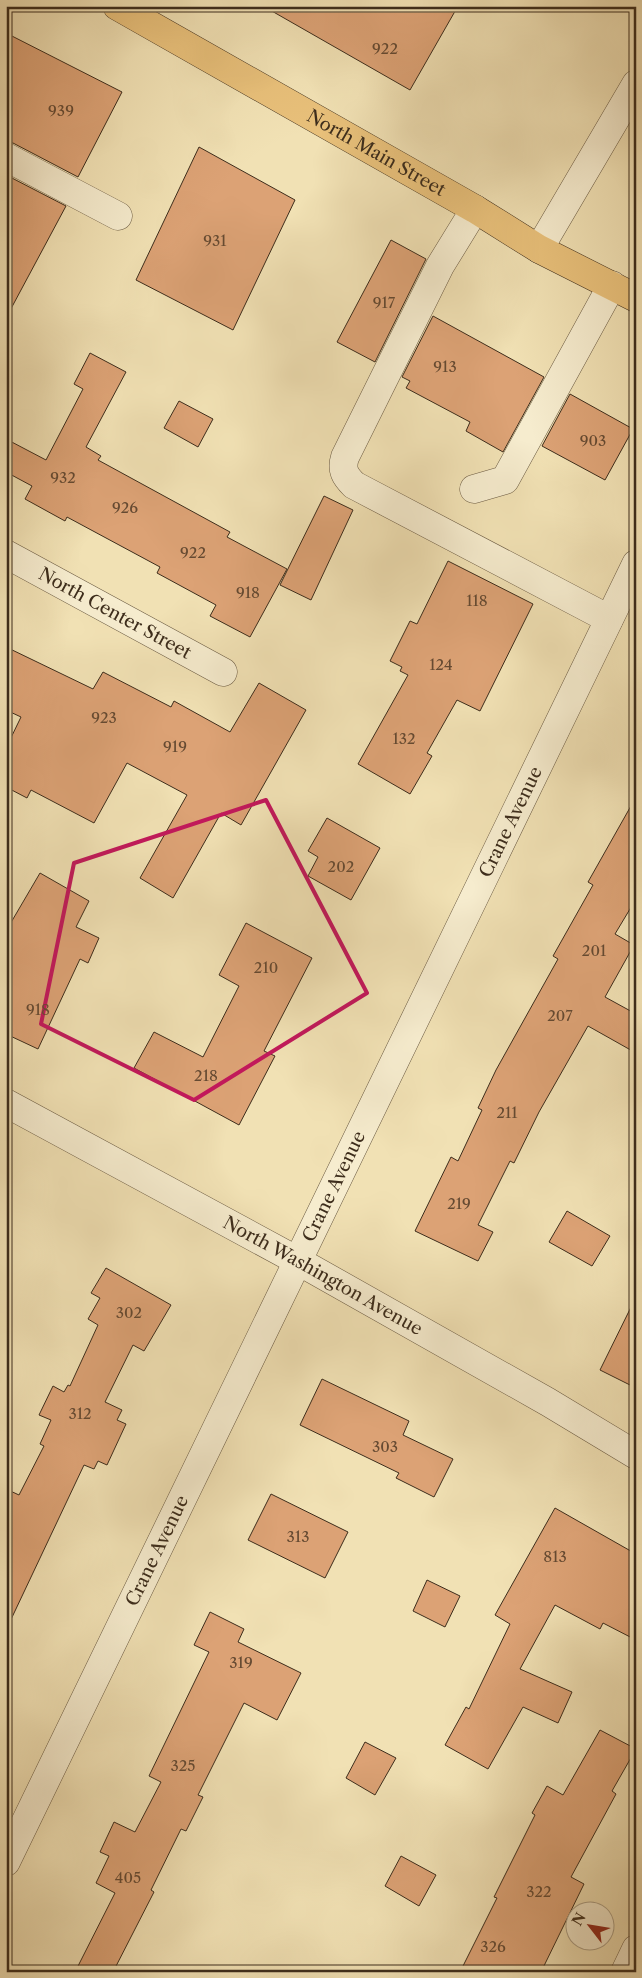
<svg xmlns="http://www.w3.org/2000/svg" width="642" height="1978" font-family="'Libre Caslon Text',serif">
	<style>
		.building { fill: #dca275; stroke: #3d2d1c }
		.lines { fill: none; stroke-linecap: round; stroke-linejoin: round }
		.minor-casing { stroke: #6a5a42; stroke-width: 29 }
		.major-casing { stroke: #3d2d1c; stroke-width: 29 }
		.minor { stroke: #f6ecce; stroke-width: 28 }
		.major { stroke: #e8c07a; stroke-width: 28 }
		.marked { fill: none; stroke: #c2185b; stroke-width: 4; stroke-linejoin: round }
		.labels { text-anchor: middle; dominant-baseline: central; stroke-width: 4.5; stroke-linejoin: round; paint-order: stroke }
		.number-label { font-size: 15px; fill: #654a32 }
		.street-label { font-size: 18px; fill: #3d2d1c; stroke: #f6ecce }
	</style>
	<rect width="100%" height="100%" fill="#f1e1b4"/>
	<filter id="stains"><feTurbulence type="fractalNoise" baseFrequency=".004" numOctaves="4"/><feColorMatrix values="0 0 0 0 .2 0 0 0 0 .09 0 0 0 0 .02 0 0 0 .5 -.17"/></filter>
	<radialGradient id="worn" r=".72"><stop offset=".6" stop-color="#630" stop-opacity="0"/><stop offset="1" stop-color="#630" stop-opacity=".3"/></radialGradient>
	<g class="building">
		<path d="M263,6H458L410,90Z"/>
		<path d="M6,33L122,92L78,177L13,143L6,142Z"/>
		<path d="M199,147L295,200L233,330L136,280Z"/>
		<path d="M8,176L66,206L6,318V179Z"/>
		<path d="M391,240L426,259L375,362L337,342Z"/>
		<path d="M433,316L544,377L503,452L466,431L470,422L406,388L410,381L402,377Z"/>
		<path d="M90,353L126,372L86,447L101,456L98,460L230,532L227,537L287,569L250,637L210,616L216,605L157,573L160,567L67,517L65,521L25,499L32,486L6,472V439L46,460L83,389L74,384Z"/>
		<path d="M570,394L633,429L605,480L542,446Z"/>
		<path d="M179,401L213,419L198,447L164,428Z"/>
		<path d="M324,496L353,510L311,600L280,585Z"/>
		<path d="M448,561L533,604L480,711L457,700L427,753L432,756L410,794L358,764L408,675L400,671L402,667L390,661L410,621L417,624Z"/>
		<path d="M6,647L93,689L103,672L171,707L174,701L230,732L259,683L306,710L241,825L221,813L173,898L140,878L187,795L127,763L94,823L31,790L27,798L6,787V748L21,717L6,710Z"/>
		<path d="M636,797V899L615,934L634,945L605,997L636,1014V1053L588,1026L539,1112L514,1163L510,1161L478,1225L493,1232L478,1261L415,1231L451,1157L458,1161L482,1110L478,1108L496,1070L558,959L553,956L593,885L588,882Z"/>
		<path d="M327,818L380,848L351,900L308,876L318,857L308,851Z"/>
		<path d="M40,873L89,901L76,927L99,938L88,963L80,959L38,1049L6,1034V931Z"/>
		<path d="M246,923L312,958L264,1051L275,1056L239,1125L134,1068L154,1032L203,1057L239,986L219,975Z"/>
		<path d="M567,1211L610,1236L592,1266L549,1242Z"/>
		<path d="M106,1268L171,1305L144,1351L133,1345L105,1402L122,1410L117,1420L126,1424L107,1465L98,1461L94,1469L84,1465L6,1630V1489L19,1495L44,1446L40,1444L51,1420L39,1415L53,1386L64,1392L68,1385L70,1386L98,1325L88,1319L100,1298L91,1293Z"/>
		<path d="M636,1297V1388L600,1370Z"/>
		<path d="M322,1379L409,1421L403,1435L453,1459L434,1497L396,1478L399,1473L300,1425Z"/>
		<path d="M271,1494L348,1532L325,1578L248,1540Z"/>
		<path d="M555,1508L636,1554V1640L603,1623L600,1629L555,1605L520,1669L572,1692L558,1723L523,1707L488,1769L445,1745L466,1707L469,1709L510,1624L495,1615Z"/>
		<path d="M427,1580L460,1596L445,1627L413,1611Z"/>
		<path d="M210,1612L244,1629L238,1642L301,1673L277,1720L244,1703L198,1795L203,1797L186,1831L181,1829L151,1890L154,1892L113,1972H75L115,1893L96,1883L109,1856L100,1852L114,1822L135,1832L161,1782L149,1776L209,1652L194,1645Z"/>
		<path d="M600,1730L636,1749L612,1791L616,1794L571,1877L584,1884L541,1972H460L497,1898L494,1897L535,1815L532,1813L547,1786L563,1795Z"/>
		<path d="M365,1742L396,1758L375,1795L346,1778Z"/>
		<path d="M401,1856L436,1875L419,1906L385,1886Z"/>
	</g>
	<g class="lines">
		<g class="minor-casing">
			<g id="minor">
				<path d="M6,157L118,216"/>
				<path d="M475,209L440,266L345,457C341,470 345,476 354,485L609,619"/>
				<path d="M539,249L636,84"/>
				<path d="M474,489L505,480L612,285"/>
				<path id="s1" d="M6,554L223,672"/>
				<path id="s2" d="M6,1103L298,1261L548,1402L636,1455"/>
				<path id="s3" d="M6,1862L636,564"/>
				<path d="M625,1972L636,1949"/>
			</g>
		</g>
		<g class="major-casing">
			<g id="major">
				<path id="s4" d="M117,6L475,209L539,249L636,298"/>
			</g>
		</g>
		<use href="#minor" class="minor"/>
		<use href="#major" class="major"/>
	</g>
	<path class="marked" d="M266,800L367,993L194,1100L41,1024L74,863Z"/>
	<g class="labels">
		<g class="number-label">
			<text x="385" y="48">922</text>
			<text x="61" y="110">939</text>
			<text x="215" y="240">931</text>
			<text x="384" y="302">917</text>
			<text x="445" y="366">913</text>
			<text x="593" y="440">903</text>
			<text x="63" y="477">932</text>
			<text x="125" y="507">926</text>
			<text x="193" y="552">922</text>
			<text x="248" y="592">918</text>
			<text x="477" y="600">118</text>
			<text x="441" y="664">124</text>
			<text x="104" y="717">923</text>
			<text x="404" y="738">132</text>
			<text x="175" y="746">919</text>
			<text x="341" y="866">202</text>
			<text x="594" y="950">201</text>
			<text x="266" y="967">210</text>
			<text x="38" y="1009">918</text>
			<text x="560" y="1015">207</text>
			<text x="206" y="1075">218</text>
			<text x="507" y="1112">211</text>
			<text x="459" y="1203">219</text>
			<text x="129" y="1312">302</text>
			<text x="80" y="1413">312</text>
			<text x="385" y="1446">303</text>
			<text x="298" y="1536">313</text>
			<text x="555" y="1556">813</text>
			<text x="241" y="1662">319</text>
			<text x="183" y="1765">325</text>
			<text x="128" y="1877">405</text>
			<text x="539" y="1891">322</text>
			<text x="493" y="1946">326</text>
		</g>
		<g class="street-label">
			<text stroke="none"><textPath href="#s4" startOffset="298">North Main Street</textPath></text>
			<text stroke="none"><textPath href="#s1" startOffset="124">North Center Street</textPath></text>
			<text stroke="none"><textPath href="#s3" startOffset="1156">Crane Avenue</textPath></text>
			<text stroke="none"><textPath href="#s3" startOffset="751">Crane Avenue</textPath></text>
			<text stroke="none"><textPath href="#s2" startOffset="361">North Washington Avenue</textPath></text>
			<text stroke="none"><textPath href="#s3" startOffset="346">Crane Avenue</textPath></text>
		</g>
	</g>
	<rect width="642" height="1978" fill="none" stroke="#f1e1b4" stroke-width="25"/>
	<rect x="8" y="8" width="627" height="1963" fill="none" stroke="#3d2d1c" stroke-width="2.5"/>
	<rect x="12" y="12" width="617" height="1953" fill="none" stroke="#3d2d1c"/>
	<g transform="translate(590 1926) rotate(301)"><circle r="24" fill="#f6ecce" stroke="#aca087"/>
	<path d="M0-4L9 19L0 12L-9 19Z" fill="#8f2418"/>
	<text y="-8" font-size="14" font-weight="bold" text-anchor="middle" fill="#3d2d1c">N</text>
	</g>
	<rect width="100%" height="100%" filter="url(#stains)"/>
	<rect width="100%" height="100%" fill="url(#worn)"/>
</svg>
